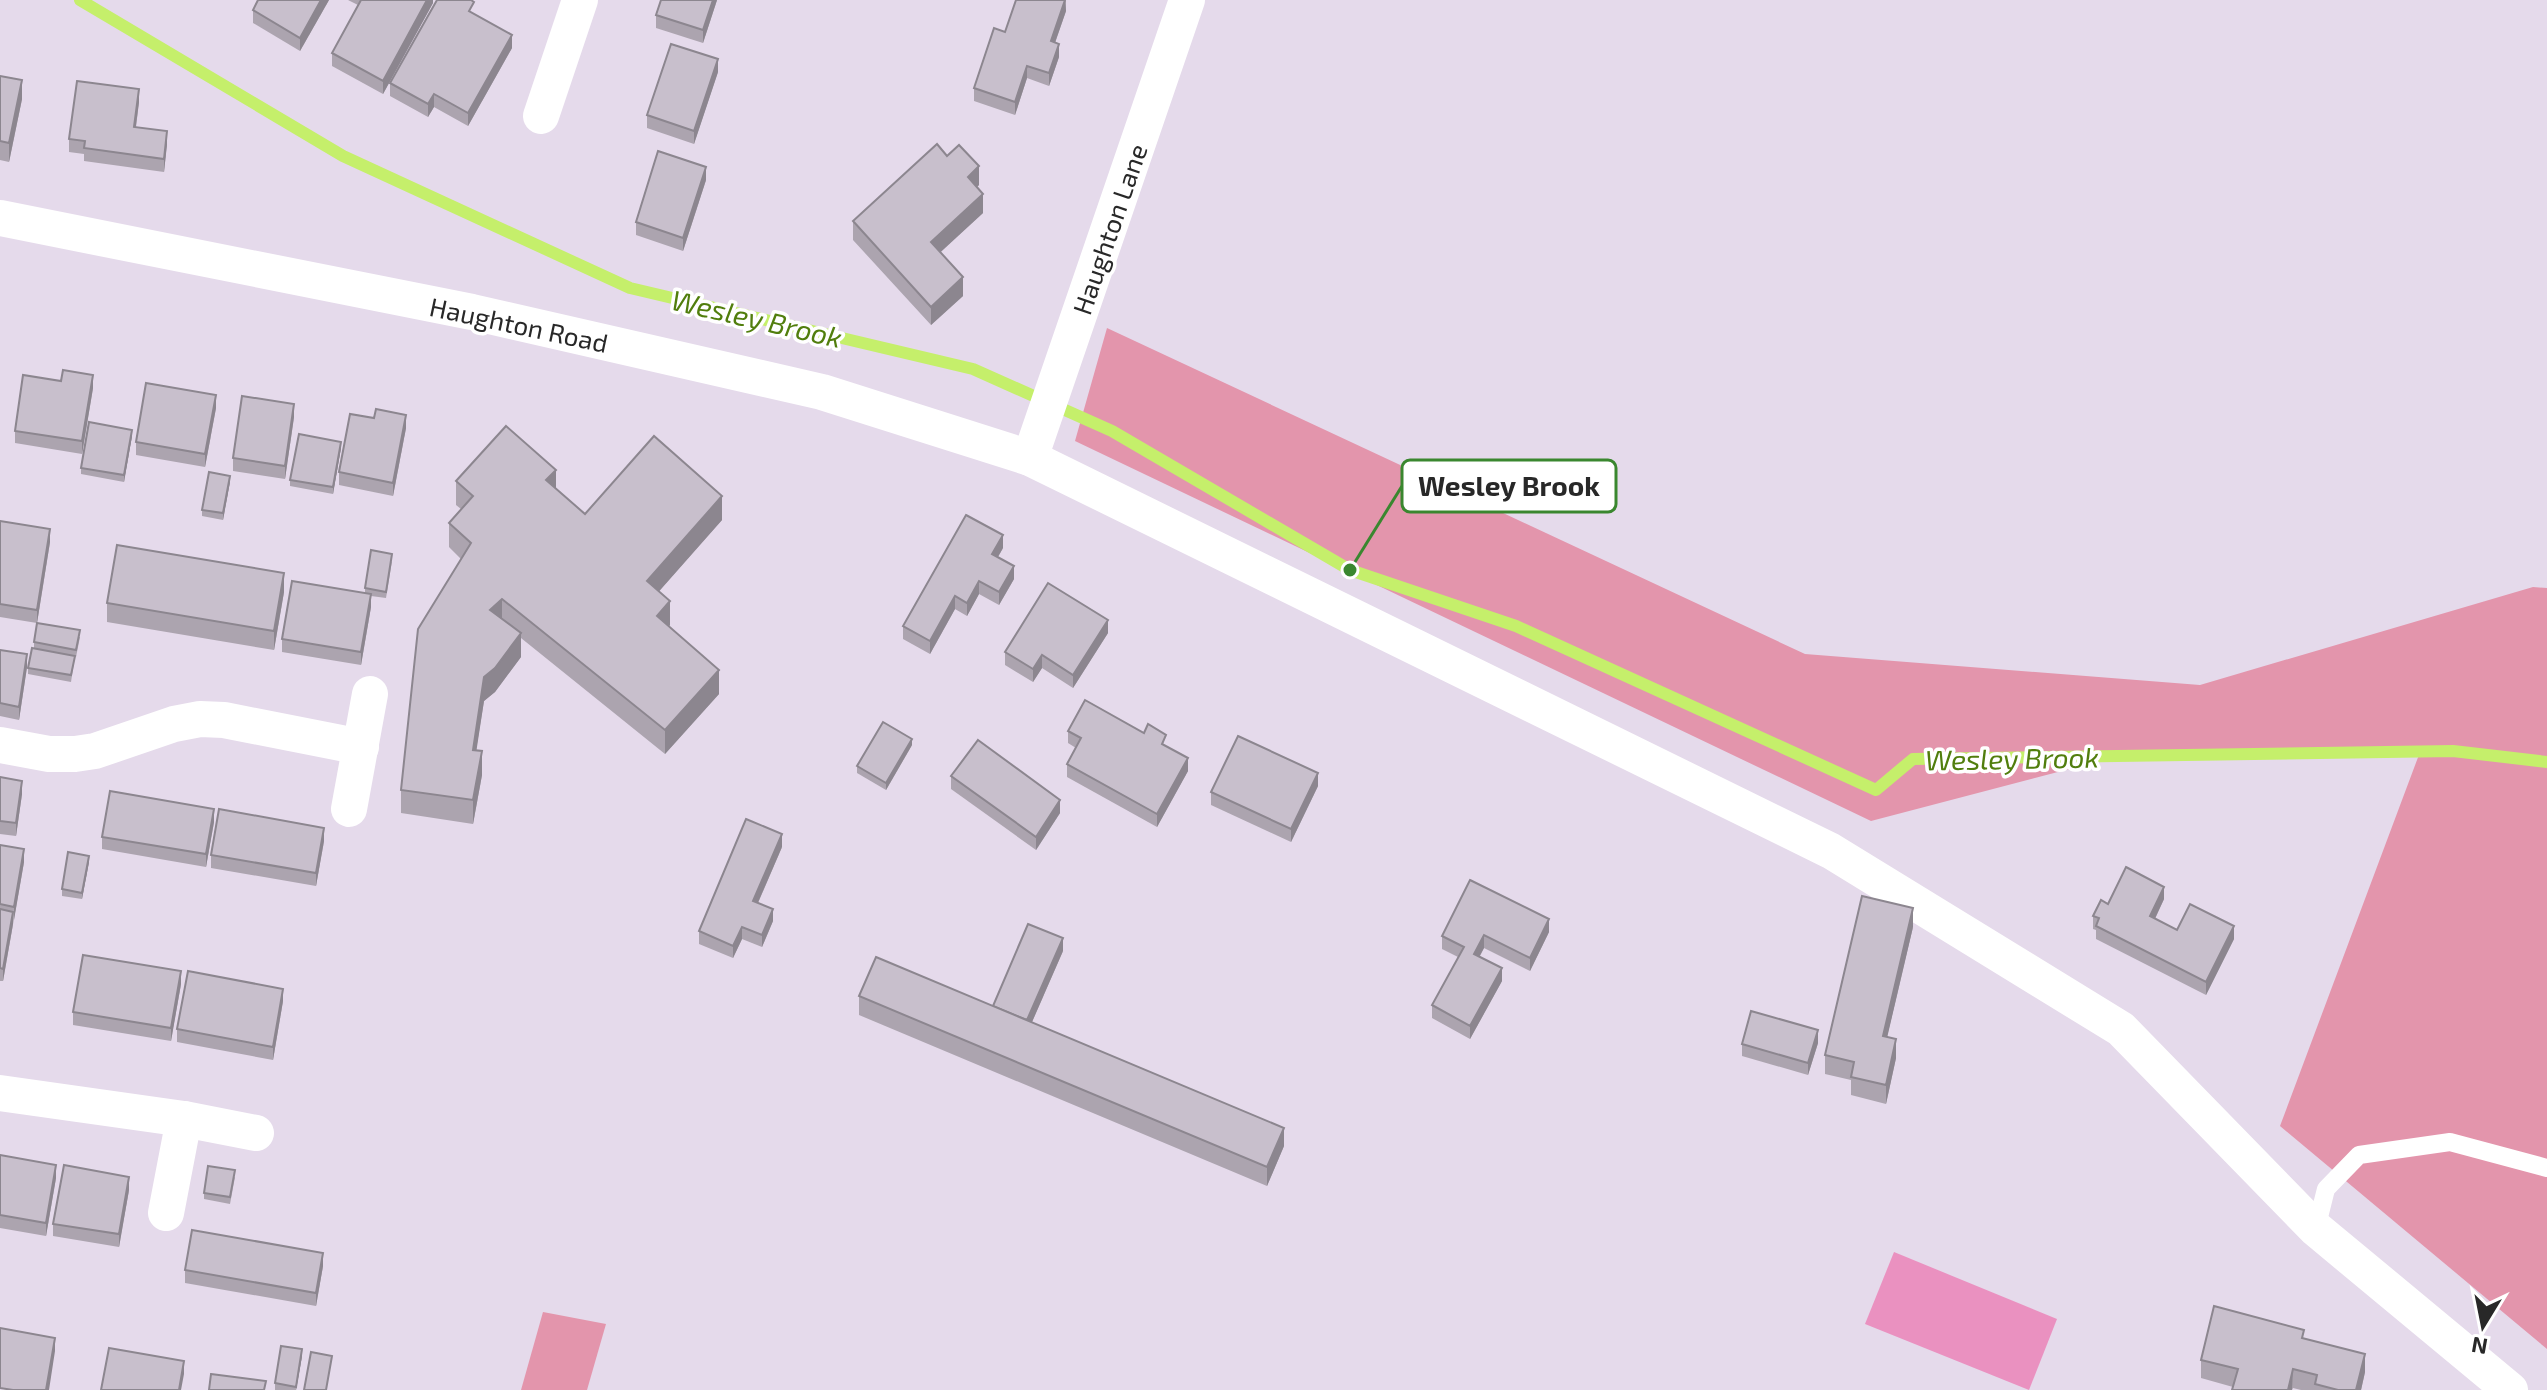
<svg xmlns="http://www.w3.org/2000/svg" width="2547" height="1390" font-family="'Exo 2',sans-serif">
	<style>
		.green { fill: #e395ac }
		.pitch { fill: #ea91c0 }
		.lines { fill: none; stroke-linecap: round; stroke-linejoin: round }
		.stream { stroke: #c5ef6b; stroke-width: 12 }
		.service { stroke: #fff; stroke-width: 18 }
		.minor { stroke: #fff; stroke-width: 36 }
		.wall { fill: #aca4af }
		.shaded-wall { fill: #8c868f }
		.building { fill: #c8bfcc; stroke: #8c868f; stroke-width: 2 }
		.labels { text-anchor: middle; dominant-baseline: central; stroke-width: 7; stroke-linejoin: round; paint-order: stroke }
		.street-label { font-size: 26px; fill: #282828; stroke: #fff }
		.water-label { font-size: 28px; font-style: italic; fill: #517e0d; stroke: #fff }
		.leader { fill: none; stroke: #3a872f; stroke-width: 3 }
		.callout-dot { fill: #3a872f; stroke: #fff; stroke-width: 3 }
		.callout { fill: #fff; stroke: #3a872f; stroke-width: 3 }
		.callout-label { font-size: 28px; text-anchor: middle; font-weight: bold; fill: #282828 }
	</style>
	<rect width="100%" height="100%" fill="#e5daeb"/>
	<g class="green">
		<path d="M1107,328L1805,654L2200,685L2533,587L2547,588V1349L2280,1126L2420,752L2119,756L1871,821L1075,441Z"/>
		<path d="M543,1312L606,1324L587,1390H521Z"/>
	</g>
	<path class="pitch" d="M1894,1252L2057,1319L2029,1390L1865,1324Z"/>
	<g class="lines">
		<path class="stream" d="M80,0L343,156L630,288L973,369L1112,431L1350,570L1516,626L1876,790L1913,759L2453,751L2547,762"/>
		<path class="service" d="M2316,1229L2326,1189L2359,1155L2450,1142L2547,1168"/>
		<g class="minor">
			<path d="M541,116L580,0"/>
			<path d="M0,218L472,312L822,392L1030,458L1831,851L2121,1029L2316,1229L2510,1390"/>
			<path d="M1030,458L1187,0"/>
			<path d="M0,745L49,754H75L95,751L174,724L200,719L224,720L361,747"/>
			<path d="M349,809L370,694"/>
			<path d="M0,1093L184,1119"/>
			<path d="M166,1213L184,1119L256,1133"/>
		</g>
	</g>
	<g class="wall">
		<path d="M258,0H329L300,51L253,23V10Z"/>
		<path d="M348,0H433V3L383,94L332,66V53L358,5Z"/>
		<path d="M717,0L703,43L656,28V15Z"/>
		<path d="M1066,0V11L1055,43L1059,57L1049,86L1027,78L1015,115L974,101V88L1005,32Z"/>
		<path d="M474,14L512,48L468,126L434,107L428,117L390,96V83Z"/>
		<path d="M718,72L694,144L647,128V115Z"/>
		<path d="M0,76L22,99L9,162L0,160Z"/>
		<path d="M139,102L136,127L167,144L164,172L84,161V154L69,152V139Z"/>
		<path d="M947,156L979,185L977,187L983,213L940,252L963,296L931,325L853,240V221Z"/>
		<path d="M706,180L683,251L636,235V222Z"/>
		<path d="M61,381L93,388L82,454L15,443V431Z"/>
		<path d="M216,408L205,467L136,455V442Z"/>
		<path d="M294,417L285,479L233,471V458Z"/>
		<path d="M374,418L406,428L393,496L339,485V472Z"/>
		<path d="M132,436L124,482L81,474V468Z"/>
		<path d="M341,448L333,494L290,486V480Z"/>
		<path d="M456,481L556,489L585,514L722,520L659,591L670,625L669,626L719,694L665,754L521,638V657L495,692L484,701L476,750L482,775L473,824L401,813V790L461,559L449,547V523L461,509L456,505Z"/>
		<path d="M230,482L223,520L202,516V510Z"/>
		<path d="M0,521L50,542L37,623L0,617Z"/>
		<path d="M1003,548L998,557L1014,579L999,605L979,594L967,616L955,609L930,654L903,639V626Z"/>
		<path d="M392,561L386,598L371,596V607L361,665L282,652V639L365,593V588Z"/>
		<path d="M284,592L274,650L107,622V603Z"/>
		<path d="M1108,633L1073,688L1042,668L1033,682L1005,665V652Z"/>
		<path d="M80,637L76,657L75,656L71,682L28,674V668L34,648V642Z"/>
		<path d="M0,650L27,667L19,720L0,716Z"/>
		<path d="M1068,731L1166,747L1188,771L1157,827L1067,777V764L1076,748L1068,743Z"/>
		<path d="M912,745L886,790L857,773V766Z"/>
		<path d="M951,776L1060,813L1036,850L951,789Z"/>
		<path d="M0,777L22,794L16,836L0,834Z"/>
		<path d="M1318,786L1291,842L1211,805V792Z"/>
		<path d="M214,822L206,867L102,849V837Z"/>
		<path d="M324,841L316,886L211,868V855Z"/>
		<path d="M0,845L24,862L3,981H0Z"/>
		<path d="M782,847L758,903L773,921L762,947L742,939L733,958L699,944V931Z"/>
		<path d="M89,862L82,899L62,896V889Z"/>
		<path d="M2164,899L2155,919L2177,930L2234,939L2206,995L2096,939V930L2093,929V916L2108,904Z"/>
		<path d="M1913,927L1887,1037L1896,1058L1886,1104L1851,1095V1080L1825,1074V1055Z"/>
		<path d="M1549,932L1530,971L1484,948L1480,956L1502,981L1470,1039L1432,1018V1005L1458,957L1442,949V936Z"/>
		<path d="M1063,951L1032,1022L1284,1146L1267,1186L859,1015V996L993,1006Z"/>
		<path d="M181,984L171,1041L73,1025V1012Z"/>
		<path d="M283,1001L273,1060L177,1042V1029Z"/>
		<path d="M1818,1043L1808,1075L1742,1056V1044Z"/>
		<path d="M0,1155L56,1178L46,1236L0,1228Z"/>
		<path d="M235,1177L230,1204L204,1199V1193Z"/>
		<path d="M129,1190L119,1247L53,1236V1224Z"/>
		<path d="M323,1266L316,1306L185,1283V1270Z"/>
		<path d="M2304,1339L2365,1372L2361,1390H2301L2293,1388L2292,1390H2232L2233,1387L2201,1378V1360Z"/>
		<path d="M302,1356L296,1390H275V1383Z"/>
	</g>
	<g class="shaded-wall">
		<path d="M321,0H329L300,51V38Z"/>
		<path d="M427,0H433V3L383,94V81Z"/>
		<path d="M713,0H717L703,43V30Z"/>
		<path d="M1065,0L1066,11L1051,54V41Z"/>
		<path d="M512,35V48L468,126V113Z"/>
		<path d="M1059,44V57L1049,86V73Z"/>
		<path d="M718,59V72L694,144V131Z"/>
		<path d="M1027,66V78L1015,115V102Z"/>
		<path d="M22,80V99L9,162V143Z"/>
		<path d="M139,89V102L134,140V127Z"/>
		<path d="M434,94V107L428,117V104Z"/>
		<path d="M167,131V144L164,172V159Z"/>
		<path d="M979,166V185L968,195V177Z"/>
		<path d="M706,167V180L683,251V238Z"/>
		<path d="M983,194V213L931,261V242Z"/>
		<path d="M963,277V296L931,325V307Z"/>
		<path d="M93,375V388L82,454V441Z"/>
		<path d="M216,395V408L205,467V454Z"/>
		<path d="M294,404V417L285,479V466Z"/>
		<path d="M406,415V428L393,496V483Z"/>
		<path d="M132,430V436L124,482V475Z"/>
		<path d="M341,442V448L333,494V487Z"/>
		<path d="M556,470V494L546,480Z"/>
		<path d="M230,476V482L223,520V513Z"/>
		<path d="M722,496V520L647,605V581Z"/>
		<path d="M50,529V542L37,623V610Z"/>
		<path d="M1003,535V548L992,567V554Z"/>
		<path d="M1014,566V579L999,605V592Z"/>
		<path d="M284,573V592L274,650V631Z"/>
		<path d="M979,581V594L967,616V603Z"/>
		<path d="M371,594V607L361,665V652Z"/>
		<path d="M955,596V609L930,654V641Z"/>
		<path d="M502,599V622L490,610Z"/>
		<path d="M670,601V625L657,640V616Z"/>
		<path d="M1108,620V633L1073,688V675Z"/>
		<path d="M521,633V657L495,692L484,701L473,773V750L484,677Z"/>
		<path d="M27,654V667L19,720V707Z"/>
		<path d="M1042,655V668L1033,682V669Z"/>
		<path d="M719,670V694L665,754V730Z"/>
		<path d="M912,739V745L886,790V783Z"/>
		<path d="M482,751V775L473,824V800Z"/>
		<path d="M1188,758V771L1157,827V814Z"/>
		<path d="M1318,773V786L1291,842V829Z"/>
		<path d="M22,781V794L16,836V823Z"/>
		<path d="M1060,800V813L1036,850V837Z"/>
		<path d="M214,809V822L206,867V854Z"/>
		<path d="M324,828V841L316,886V873Z"/>
		<path d="M782,834V847L753,914V901Z"/>
		<path d="M24,849V862L14,920V907Z"/>
		<path d="M89,856V862L82,899V893Z"/>
		<path d="M2164,887V899L2150,929V916Z"/>
		<path d="M1913,908V927L1883,1055V1036Z"/>
		<path d="M773,909V921L762,947V935Z"/>
		<path d="M13,912V924L3,981V969Z"/>
		<path d="M1549,919V932L1530,971V958Z"/>
		<path d="M2234,926V939L2206,995V982Z"/>
		<path d="M742,927V939L733,958V946Z"/>
		<path d="M1484,935V948L1474,966V954Z"/>
		<path d="M1063,938V951L1025,1038V1026Z"/>
		<path d="M1502,968V981L1470,1039V1026Z"/>
		<path d="M181,971V984L171,1041V1028Z"/>
		<path d="M283,989V1001L273,1060V1047Z"/>
		<path d="M1818,1030V1043L1808,1075V1063Z"/>
		<path d="M1896,1039V1058L1886,1104V1085Z"/>
		<path d="M1284,1128V1146L1267,1186V1167Z"/>
		<path d="M56,1165V1178L46,1236V1223Z"/>
		<path d="M129,1177V1190L119,1247V1234Z"/>
		<path d="M323,1253V1266L316,1306V1293Z"/>
		<path d="M55,1338V1351L49,1390H46Z"/>
		<path d="M302,1349V1356L296,1390V1387Z"/>
		<path d="M2365,1354V1372L2361,1390H2356Z"/>
		<path d="M184,1361V1374L181,1390H179Z"/>
		<path d="M2293,1369L2292,1390H2288Z"/>
	</g>
	<g class="building">
		<path d="M258,0H321L300,38L253,10Z"/>
		<path d="M361,0H427L383,81L332,53Z"/>
		<path d="M437,0H471L474,2L469,11L512,35L468,113L434,94L428,104L390,83Z"/>
		<path d="M661,0H713L703,30L656,15Z"/>
		<path d="M1016,0H1065L1051,41L1059,44L1049,73L1027,66L1015,102L974,88L994,28L1005,32Z"/>
		<path d="M671,44L718,59L694,131L647,115Z"/>
		<path d="M0,76L22,80L9,143L0,141Z"/>
		<path d="M77,81L139,89L134,127L167,131L164,159L84,148L85,141L69,139Z"/>
		<path d="M937,144L947,156L959,145L979,166L968,177L983,194L931,242L963,277L931,307L853,221Z"/>
		<path d="M658,151L706,167L683,238L636,222Z"/>
		<path d="M63,370L93,375L82,441L15,431L23,375L61,381Z"/>
		<path d="M146,383L216,395L205,454L136,442Z"/>
		<path d="M242,396L294,404L285,466L233,458Z"/>
		<path d="M376,409L406,415L393,483L339,472L350,414L374,418Z"/>
		<path d="M89,422L132,430L124,475L81,468Z"/>
		<path d="M506,426L556,470L546,480L585,514L654,436L722,496L647,581L670,601L657,616L719,670L665,730L502,599L490,610L521,633L495,668L484,677L473,750L482,751L473,800L401,790L418,629L471,543L449,523L473,496L456,481Z"/>
		<path d="M299,434L341,442L333,487L290,480Z"/>
		<path d="M209,472L230,476L223,513L202,510Z"/>
		<path d="M966,515L1003,535L992,554L1014,566L999,592L979,581L967,603L955,596L930,641L903,626Z"/>
		<path d="M0,521L50,529L37,610L0,604Z"/>
		<path d="M117,545L284,573L274,631L107,603Z"/>
		<path d="M371,550L392,554L386,592L365,588Z"/>
		<path d="M292,581L371,594L361,652L282,639Z"/>
		<path d="M1048,583L1108,620L1073,675L1042,655L1033,669L1005,652Z"/>
		<path d="M37,623L80,630L76,650L34,642Z"/>
		<path d="M32,648L75,656L71,675L28,668Z"/>
		<path d="M0,650L27,654L19,707L0,703Z"/>
		<path d="M1085,700L1144,733L1148,724L1166,735L1162,744L1188,758L1157,814L1067,764L1081,738L1068,731Z"/>
		<path d="M883,722L912,739L886,783L857,766Z"/>
		<path d="M1238,736L1318,773L1291,829L1211,792Z"/>
		<path d="M978,740L1060,800L1036,837L951,776Z"/>
		<path d="M0,777L22,781L16,823L0,821Z"/>
		<path d="M110,791L214,809L206,854L102,837Z"/>
		<path d="M219,809L324,828L316,873L211,855Z"/>
		<path d="M746,819L782,834L753,901L773,909L762,935L742,927L733,946L699,931Z"/>
		<path d="M0,845L24,849L14,907L0,904Z"/>
		<path d="M68,852L89,856L82,893L62,889Z"/>
		<path d="M2126,867L2164,887L2150,916L2177,930L2190,904L2234,926L2206,982L2096,926L2099,918L2093,916L2101,900L2108,904Z"/>
		<path d="M1470,880L1549,919L1530,958L1484,935L1474,954L1502,968L1470,1026L1432,1005L1464,947L1442,936Z"/>
		<path d="M1862,896L1913,908L1883,1036L1896,1039L1886,1085L1851,1077L1854,1062L1825,1055Z"/>
		<path d="M0,909L13,912L3,969L0,968Z"/>
		<path d="M1028,924L1063,938L1027,1020L993,1006Z"/>
		<path d="M83,955L181,971L171,1028L73,1012Z"/>
		<path d="M876,957L1284,1128L1267,1167L859,996Z"/>
		<path d="M188,971L283,989L273,1047L177,1029Z"/>
		<path d="M1751,1011L1818,1030L1808,1063L1742,1044Z"/>
		<path d="M0,1155L56,1165L46,1223L0,1215Z"/>
		<path d="M64,1165L129,1177L119,1234L53,1224Z"/>
		<path d="M208,1166L235,1170L230,1197L204,1193Z"/>
		<path d="M192,1230L323,1253L316,1293L185,1270Z"/>
		<path d="M2214,1306L2304,1330L2302,1338L2365,1354L2356,1390H2338L2315,1384L2317,1375L2293,1369L2288,1390H2232L2238,1369L2201,1360Z"/>
		<path d="M0,1328L55,1338L46,1390H13L0,1388Z"/>
		<path d="M281,1346L302,1349L296,1387L275,1383Z"/>
		<path d="M109,1348L184,1361L179,1390H101Z"/>
		<path d="M311,1352L332,1356L326,1390H304Z"/>
		<path d="M211,1374L266,1381L264,1390H209Z"/>
	</g>
	<g class="labels">
		<g class="street-label">
			<text transform="translate(1109 229) rotate(-71)">Haughton Lane</text>
			<text transform="translate(519 324) rotate(12)">Haughton Road</text>
		</g>
		<g class="water-label">
			<text transform="translate(757 318) rotate(13)">Wesley Brook</text>
			<text transform="translate(2012 758) rotate(-1)">Wesley Brook</text>
		</g>
	</g>
	<path class="leader" d="M1350 570L1402 486"/>
	<circle class="callout-dot" cx="1350" cy="570" r="8"/>
	<rect class="callout" x="1402" y="460" width="214" height="52" rx="8"/>
	<g class="callout-label">
		<text x="1509" y="496">Wesley Brook</text>
	</g>
	<g transform="translate(2483 1326) rotate(190)" stroke="#ffffff" stroke-width="6" paint-order="stroke">
	<path d="M0-6L14 30L0 20L-14 30Z" fill="#282828"/>
	<text y="-12" font-size="22" font-weight="bold" text-anchor="middle" fill="#282828">N</text>
	</g>
</svg>
